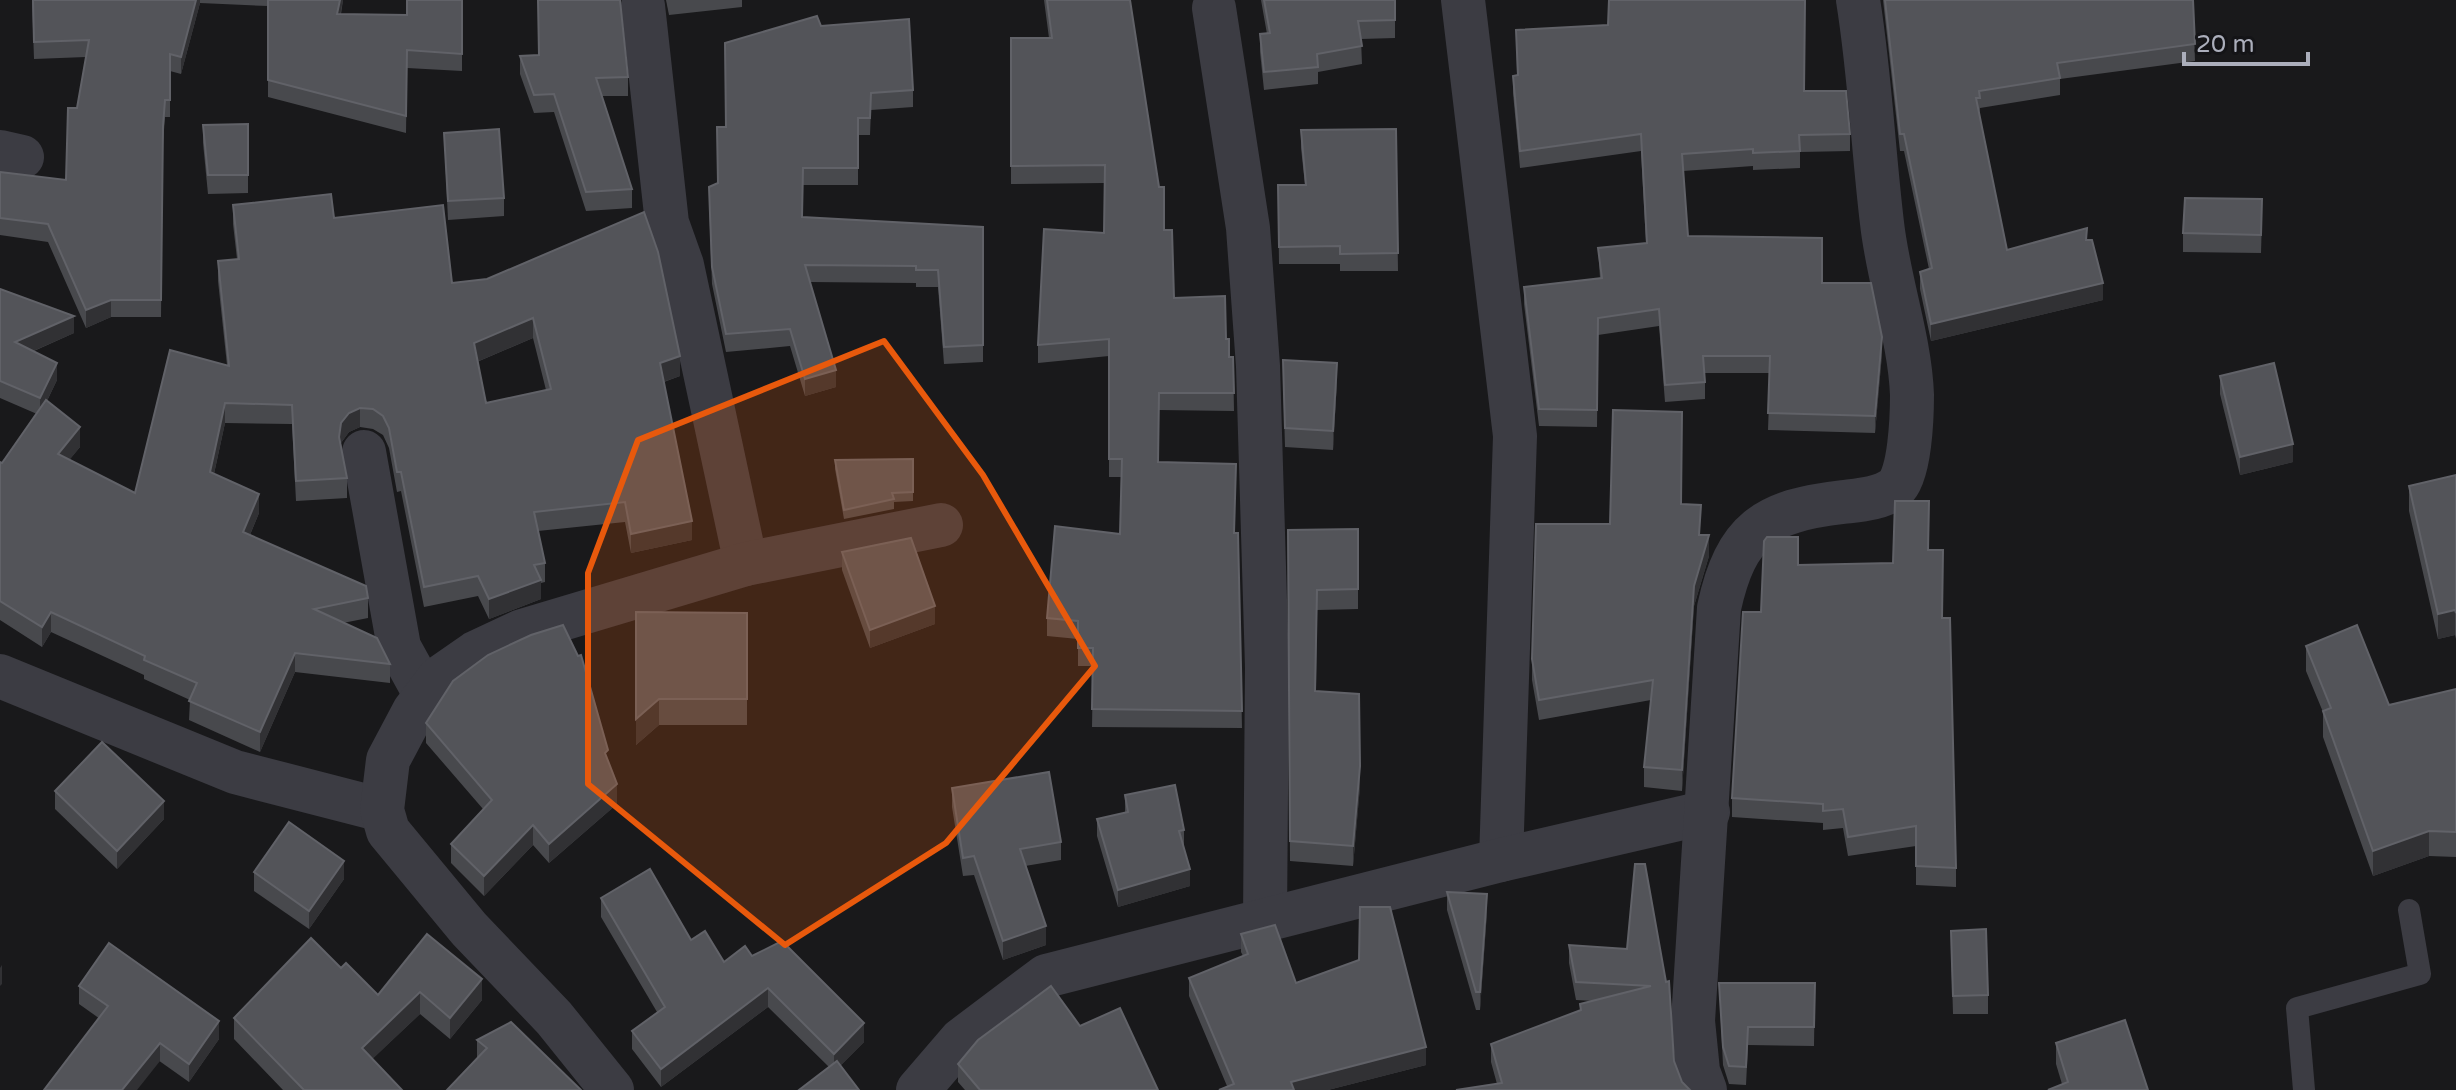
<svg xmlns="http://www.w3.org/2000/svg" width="2456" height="1090" font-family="'Varela Round',sans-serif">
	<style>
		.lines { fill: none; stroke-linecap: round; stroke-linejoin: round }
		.lane { stroke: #3c3c43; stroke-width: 22 }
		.street { stroke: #3c3c43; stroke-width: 44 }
		.wall { fill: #48494d; fill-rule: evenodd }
		.shaded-wall { fill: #313134 }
		.building { fill: #535459; stroke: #616268; stroke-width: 2; fill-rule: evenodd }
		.marked { fill: #e8590c; fill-opacity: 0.2; stroke: #e8590c; stroke-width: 6; stroke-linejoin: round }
	</style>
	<rect width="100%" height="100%" fill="#19191b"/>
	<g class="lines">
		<path class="lane" d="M2304,1090L2297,1008L2420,974L2409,910"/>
		<g class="street">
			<path d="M1463,0L1515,436L1501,860"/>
			<path d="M643,6L667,223L682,265L746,564"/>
			<path d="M1214,8L1248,228L1258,366L1267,667L1265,920"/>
			<path d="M0,152L22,157"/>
			<path d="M364,452L399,647L426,696"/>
			<path d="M0,676L235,772L382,810"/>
			<path d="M612,1090L554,1018L469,929L388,831L382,810L388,760L414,711L439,678L475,653L522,631L746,564L941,525"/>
			<path d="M918,1090L961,1040L1046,976L1501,860L1708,812"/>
			<path d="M1705,1090L1698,1071L1693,1021L1719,608C1736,530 1765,511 1843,502C1860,500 1880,499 1895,488C1910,476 1912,416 1912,395C1910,339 1888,279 1882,223C1873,148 1870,74 1858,0"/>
		</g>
	</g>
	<g class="wall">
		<path d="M32,0H343L341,14L407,15L462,0V71L407,68L406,133L268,97V6L200,3L181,74L170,71V117H165L163,143L161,317H111L86,328L48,242L0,235V172L66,180L77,108L86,57L34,59Z"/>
		<path d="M666,0H742V7L669,15Z"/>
		<path d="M1044,0H1130L1174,298L1226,339L1229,357H1233L1234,411L1159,410L1158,462L1235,533H1238L1242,728L1092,727L1093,666H1078V639L1047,636V618L1120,534L1121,477H1109V356L1038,363V345L1104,233V183L1011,184V38H1049Z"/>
		<path d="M1261,0H1395V38L1361,39L1362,64L1318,72V84L1264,90L1260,52V34H1267Z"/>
		<path d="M1883,0H2193L2195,61L2060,79V95L1980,108L1979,115L2007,250L2087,240L2103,300L1931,341L1920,289V272L1929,269L1904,151H1900Z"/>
		<path d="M821,26L913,90V107L871,110L870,135H858V185H803L802,217L983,227V362L944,364L938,287H916V283L810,282L836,387L805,396L790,346L726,352L712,284L709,204L718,183L726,127Z"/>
		<path d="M1516,30L1805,91L1850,134V151L1800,152V168L1753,170V166L1683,171L1688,236L1822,283L1882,354L1875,433L1768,430L1770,373H1705V399L1665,402L1659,326L1598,335L1597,427L1539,426L1524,304V287L1600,278L1598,248L1646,243L1641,151L1520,168L1513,93V76L1517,75Z"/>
		<path d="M520,56L628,77V96H602L632,189V208L586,211L554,112L534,113L520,74Z"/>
		<path d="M248,124V193L208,194L203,143V125Z"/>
		<path d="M1396,129L1398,271H1340V264H1279L1278,185H1305L1301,148V130Z"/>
		<path d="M444,133L504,198V216L448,220Z"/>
		<path d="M233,205L334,218L452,283L680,376L664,382L692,540L631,553L625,522L538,531L545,563V582L541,583V599L489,619L478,596L424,607L401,491L397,492L389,448L383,435L373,429L360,427L349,432L341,443L347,478V498L296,501L292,424L225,423L214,474L259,513L250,535L368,598V618L343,623L390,664V683L295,672L260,752L189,720L190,700L144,679V675L51,632L42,647L0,620V462L2,463L37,414L0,398V289L74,333L34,351L57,380L47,401L80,447L69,460L135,493L227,365L218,281V261L237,259L233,224ZM533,338L546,390L486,403L477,362Z"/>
		<path d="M2262,218L2261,253L2183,252V233Z"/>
		<path d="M2220,376L2293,462L2240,475L2220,394Z"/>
		<path d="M1283,378L1337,381L1333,450L1285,447Z"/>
		<path d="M913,459V501L894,502V509L844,519L835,469V460Z"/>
		<path d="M2456,475V639L2455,635L2438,639L2409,511V486Z"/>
		<path d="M1681,504L1700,535L1709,556L1694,606L1682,791L1644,787V767L1651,700L1539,720L1532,680V659L1610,524Z"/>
		<path d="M1358,529V609L1317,610L1316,691L1360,786L1353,866L1290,861L1288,530Z"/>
		<path d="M1928,550L1956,868V887L1916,885V846L1848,856L1843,828L1823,830V823L1732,817V798L1761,612L1798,565L1893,563Z"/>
		<path d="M842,552L935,624L870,648L842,570Z"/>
		<path d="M636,612L747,613V725H659L636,745Z"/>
		<path d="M2306,646L2389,705L2456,689V857L2429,856L2373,876L2323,737V712L2306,671Z"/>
		<path d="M426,723L608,760L617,804L549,863L533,845L484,896L451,863V844L483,809L426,743Z"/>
		<path d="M952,788L1061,842V860L1025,866L1046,945L1003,960L974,875L963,876L952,807Z"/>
		<path d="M55,791L164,819L117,869L55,809Z"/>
		<path d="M1125,795L1184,830V847L1190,886L1118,907L1097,836V819L1125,813Z"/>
		<path d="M1635,864L1674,1061L1682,1082L1497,1084L1491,1062V1044L1580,1011V1004L1594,1001L1576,1000L1569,963V945L1627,949Z"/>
		<path d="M254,872L344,879L309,929L254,891Z"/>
		<path d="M1447,892L1487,912L1480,1010H1476L1447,910Z"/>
		<path d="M601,898L691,940L724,962L752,956L864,1042L840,1066L829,1067L768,1007L661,1087L632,1049V1031L657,1012L601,917Z"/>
		<path d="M427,934L482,1000L450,1039L420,1014L372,1059L402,1090H283L234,1039V1018L341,968L378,995Z"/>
		<path d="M1241,934L1296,983L1426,1065L1328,1090H1219L1227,1086L1189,996V978L1243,956L1241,952Z"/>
		<path d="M1951,949L1988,995V1014H1953Z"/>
		<path d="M1719,983H1815L1814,1046L1748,1045L1746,1085L1729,1084L1723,1065Z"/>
		<path d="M79,986L219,1039L189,1082L79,1004Z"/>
		<path d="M1080,1026L1158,1090H965L958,1082V1064Z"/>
		<path d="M477,1040L581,1090L477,1058Z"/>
		<path d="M2056,1043L2148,1090L2062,1084L2056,1064Z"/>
	</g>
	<g class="shaded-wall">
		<path d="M196,0H200V3L181,74V57Z"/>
		<path d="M340,0H343L337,31V14Z"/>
		<path d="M2103,283V300L1931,341V324Z"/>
		<path d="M111,300V317L86,328V310Z"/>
		<path d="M74,316V333L15,359V342Z"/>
		<path d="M533,318V338L474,363V343Z"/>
		<path d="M1882,337V354L1875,433V416Z"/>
		<path d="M680,356V376L660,383V363Z"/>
		<path d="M57,363V380L40,415V398Z"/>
		<path d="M1337,363V381L1333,450V431Z"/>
		<path d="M836,370V387L805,396V379Z"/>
		<path d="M225,403V423L210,492V472Z"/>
		<path d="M360,408V427L349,432L341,443L339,437L341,423L349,413Z"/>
		<path d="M80,427V447L58,474V454Z"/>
		<path d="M2293,444V462L2240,475V457Z"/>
		<path d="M259,494V513L243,551V532Z"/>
		<path d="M692,521V540L631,553V534Z"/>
		<path d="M1709,535V556L1694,606L1682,791V770L1694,586Z"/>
		<path d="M541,580V599L489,619V599Z"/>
		<path d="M935,606V624L870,648V630Z"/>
		<path d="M2455,610V635L2438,639V614Z"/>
		<path d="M51,612V632L42,647V627Z"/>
		<path d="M295,653V672L260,752V732Z"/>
		<path d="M659,699V725L636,745V719Z"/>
		<path d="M1360,766V786L1353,866V846Z"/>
		<path d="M617,784V804L549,863V844Z"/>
		<path d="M164,801V819L117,869V851Z"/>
		<path d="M533,825V845L484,896V876Z"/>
		<path d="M2429,831V856L2373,876V851Z"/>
		<path d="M344,861V879L309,929V911Z"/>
		<path d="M1190,869V886L1118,907V890Z"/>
		<path d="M1487,894V912L1480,1010V992Z"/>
		<path d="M1046,926V945L1003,960V941Z"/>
		<path d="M2,965V984L0,986V968Z"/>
		<path d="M482,979V1000L450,1039V1018Z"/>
		<path d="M768,988V1007L661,1087V1069Z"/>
		<path d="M420,992V1014L362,1069V1048Z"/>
		<path d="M219,1021V1039L189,1082V1064Z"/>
		<path d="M864,1023V1042L834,1072V1054Z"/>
		<path d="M160,1043V1061L137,1090H122Z"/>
		<path d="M1426,1047V1065L1328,1090H1291V1082Z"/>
	</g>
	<g class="building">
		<path d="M33,0H196L181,57L170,54V100H165L163,126L161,300H111L86,310L48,224L0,218V172L66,180L68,108H77L89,40L34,42Z"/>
		<path d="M268,0H340L337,14L407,15V0H462V54L407,50L406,116L268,80Z"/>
		<path d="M538,0H620L628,77L596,78L632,189L586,192L554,94L534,95L520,56L539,55Z"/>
		<path d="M1047,0H1130L1159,187H1164V230H1172L1174,298L1225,296L1226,339H1229V357H1233L1234,393H1159L1158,462L1236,464L1234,533H1238L1242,711L1092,709L1093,648H1078V621L1047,618L1055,526L1120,534L1122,459H1109V339L1038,345L1044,229L1104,233L1105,165L1011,166V38H1052Z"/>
		<path d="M1264,0H1395V20L1358,21L1362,46L1317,54L1318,67L1264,72L1260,34L1270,33Z"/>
		<path d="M1609,0H1805L1804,91H1846L1850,134L1799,135L1800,151L1753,153V149L1682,154L1688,236L1822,238V283H1871L1882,337L1875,416L1768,413L1770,356H1703L1705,382L1665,385L1659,309L1598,318L1597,410L1539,409L1524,287L1602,278L1598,248L1647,243L1641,134L1520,151L1513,76L1518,75L1516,30L1608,25Z"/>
		<path d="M1885,0H2193L2195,44L2057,63L2060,78L1979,91L1980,98H1976L2007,250L2087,228L2086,240H2092L2103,283L1931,324L1920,272L1932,268L1904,134H1900Z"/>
		<path d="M817,16L821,26L909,19L913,90L871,93L870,118H858V168H803L802,217L983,227V345L944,347L938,270H916V266L805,265L836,370L805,379L790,329L726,334L712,267L709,187L718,183L717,127H726L725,43Z"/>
		<path d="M248,124V175H208L203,125Z"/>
		<path d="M499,129L504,198L448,201L444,133Z"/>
		<path d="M1396,129L1398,253L1340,254V246L1279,247L1278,185H1306L1301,130Z"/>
		<path d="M331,194L334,218L443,205L452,283L487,279L644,212L658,252L680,356L660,363L692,521L631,534L625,502L534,512L545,563L534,565L541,580L489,599L478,576L424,587L401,472H397L389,428L383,416L373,409L360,408L349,413L341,423L339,437L347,478L296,481L292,405L225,403L210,472L259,494L243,532L366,586L368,598L314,609L377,638L390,664L295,653L260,732L189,701L197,683L144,660L145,656L51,612L42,627L0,601V462L2,463L46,400L80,427L58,454L135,493L170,350L229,366L218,261L239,259L233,205ZM533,318L551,389L486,403L474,343Z"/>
		<path d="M2185,198L2262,199L2261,235L2183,233Z"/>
		<path d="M0,289L74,316L15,342L57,363L40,398L0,381Z"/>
		<path d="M1283,360L1337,363L1333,431L1285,428Z"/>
		<path d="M2274,363L2293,444L2240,457L2220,376Z"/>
		<path d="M1613,410L1682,412L1681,504L1701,505L1699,535H1709L1694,586L1682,770L1644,767L1653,680L1539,700L1532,659L1536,524H1610Z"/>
		<path d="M913,459V492L892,493L894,499L844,510L835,460Z"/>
		<path d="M2456,475V613L2455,610L2438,614L2409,486Z"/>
		<path d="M1895,501H1929L1928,550H1943L1942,618H1950L1956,868L1916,866V826L1848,837L1843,809L1823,811V804L1732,798L1743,612H1761L1764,541L1767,537H1798V565L1893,563Z"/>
		<path d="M1358,529V589L1317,590L1315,691L1359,694L1360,766L1353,846L1290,841L1288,530Z"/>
		<path d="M911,538L935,606L870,630L842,552Z"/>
		<path d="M636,612L747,613V699H659L636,719Z"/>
		<path d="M563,625L578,656L581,655L608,750L605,753L617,784L549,844L533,825L484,876L451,844L492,800L426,723L453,681L488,655L531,635Z"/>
		<path d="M2357,625L2389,705L2456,689V832L2429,831L2373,851L2323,711L2331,708L2306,646Z"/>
		<path d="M102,742L164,801L117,851L55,791Z"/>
		<path d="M1049,772L1061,842L1020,849L1046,926L1003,941L974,856L963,858L952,788Z"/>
		<path d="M1175,785L1184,830L1179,831L1190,869L1118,890L1097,819L1128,812L1125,795Z"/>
		<path d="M289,822L344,861L309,911L254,872Z"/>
		<path d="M1635,864H1645L1666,982L1669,981L1674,1061L1682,1082L1690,1090H1456L1502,1083L1491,1044L1581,1010L1580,1004L1651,986L1576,982L1569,945L1627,949Z"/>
		<path d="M650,869L691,940L705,931L724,962L745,946L752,956L782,941L864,1023L834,1054L768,988L661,1069L632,1031L665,1007L601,898Z"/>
		<path d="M1447,892L1487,894L1480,992H1476Z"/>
		<path d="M1360,907H1390L1426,1047L1291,1082L1294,1090H1219L1234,1084L1189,978L1248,954L1241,934L1275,925L1296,983L1359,960Z"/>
		<path d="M1986,929L1988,995L1953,996L1951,931Z"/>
		<path d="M427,934L482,979L450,1018L420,992L362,1048L402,1090H304L234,1018L311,938L341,968L346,963L378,995Z"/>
		<path d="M109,943L219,1021L189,1064L160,1043L122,1090H44L108,1006L79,986Z"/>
		<path d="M1719,983H1815L1814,1027H1748L1746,1067L1729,1066L1723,1047Z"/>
		<path d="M1051,986L1080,1026L1120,1008L1158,1090H980L958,1064L978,1040Z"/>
		<path d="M2125,1020L2148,1090H2048L2068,1082L2056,1043Z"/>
		<path d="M511,1022L581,1090H447L487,1048L477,1040Z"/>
		<path d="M837,1061L859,1090H799Z"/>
	</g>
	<path class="marked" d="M884,341L983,475L1095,666L946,843L785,945L588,784V573L638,440Z"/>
	<path d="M2184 52v12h124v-12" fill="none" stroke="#abaebb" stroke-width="4"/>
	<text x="2196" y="52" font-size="24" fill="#abaebb" stroke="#141417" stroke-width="6" paint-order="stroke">20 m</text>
</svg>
